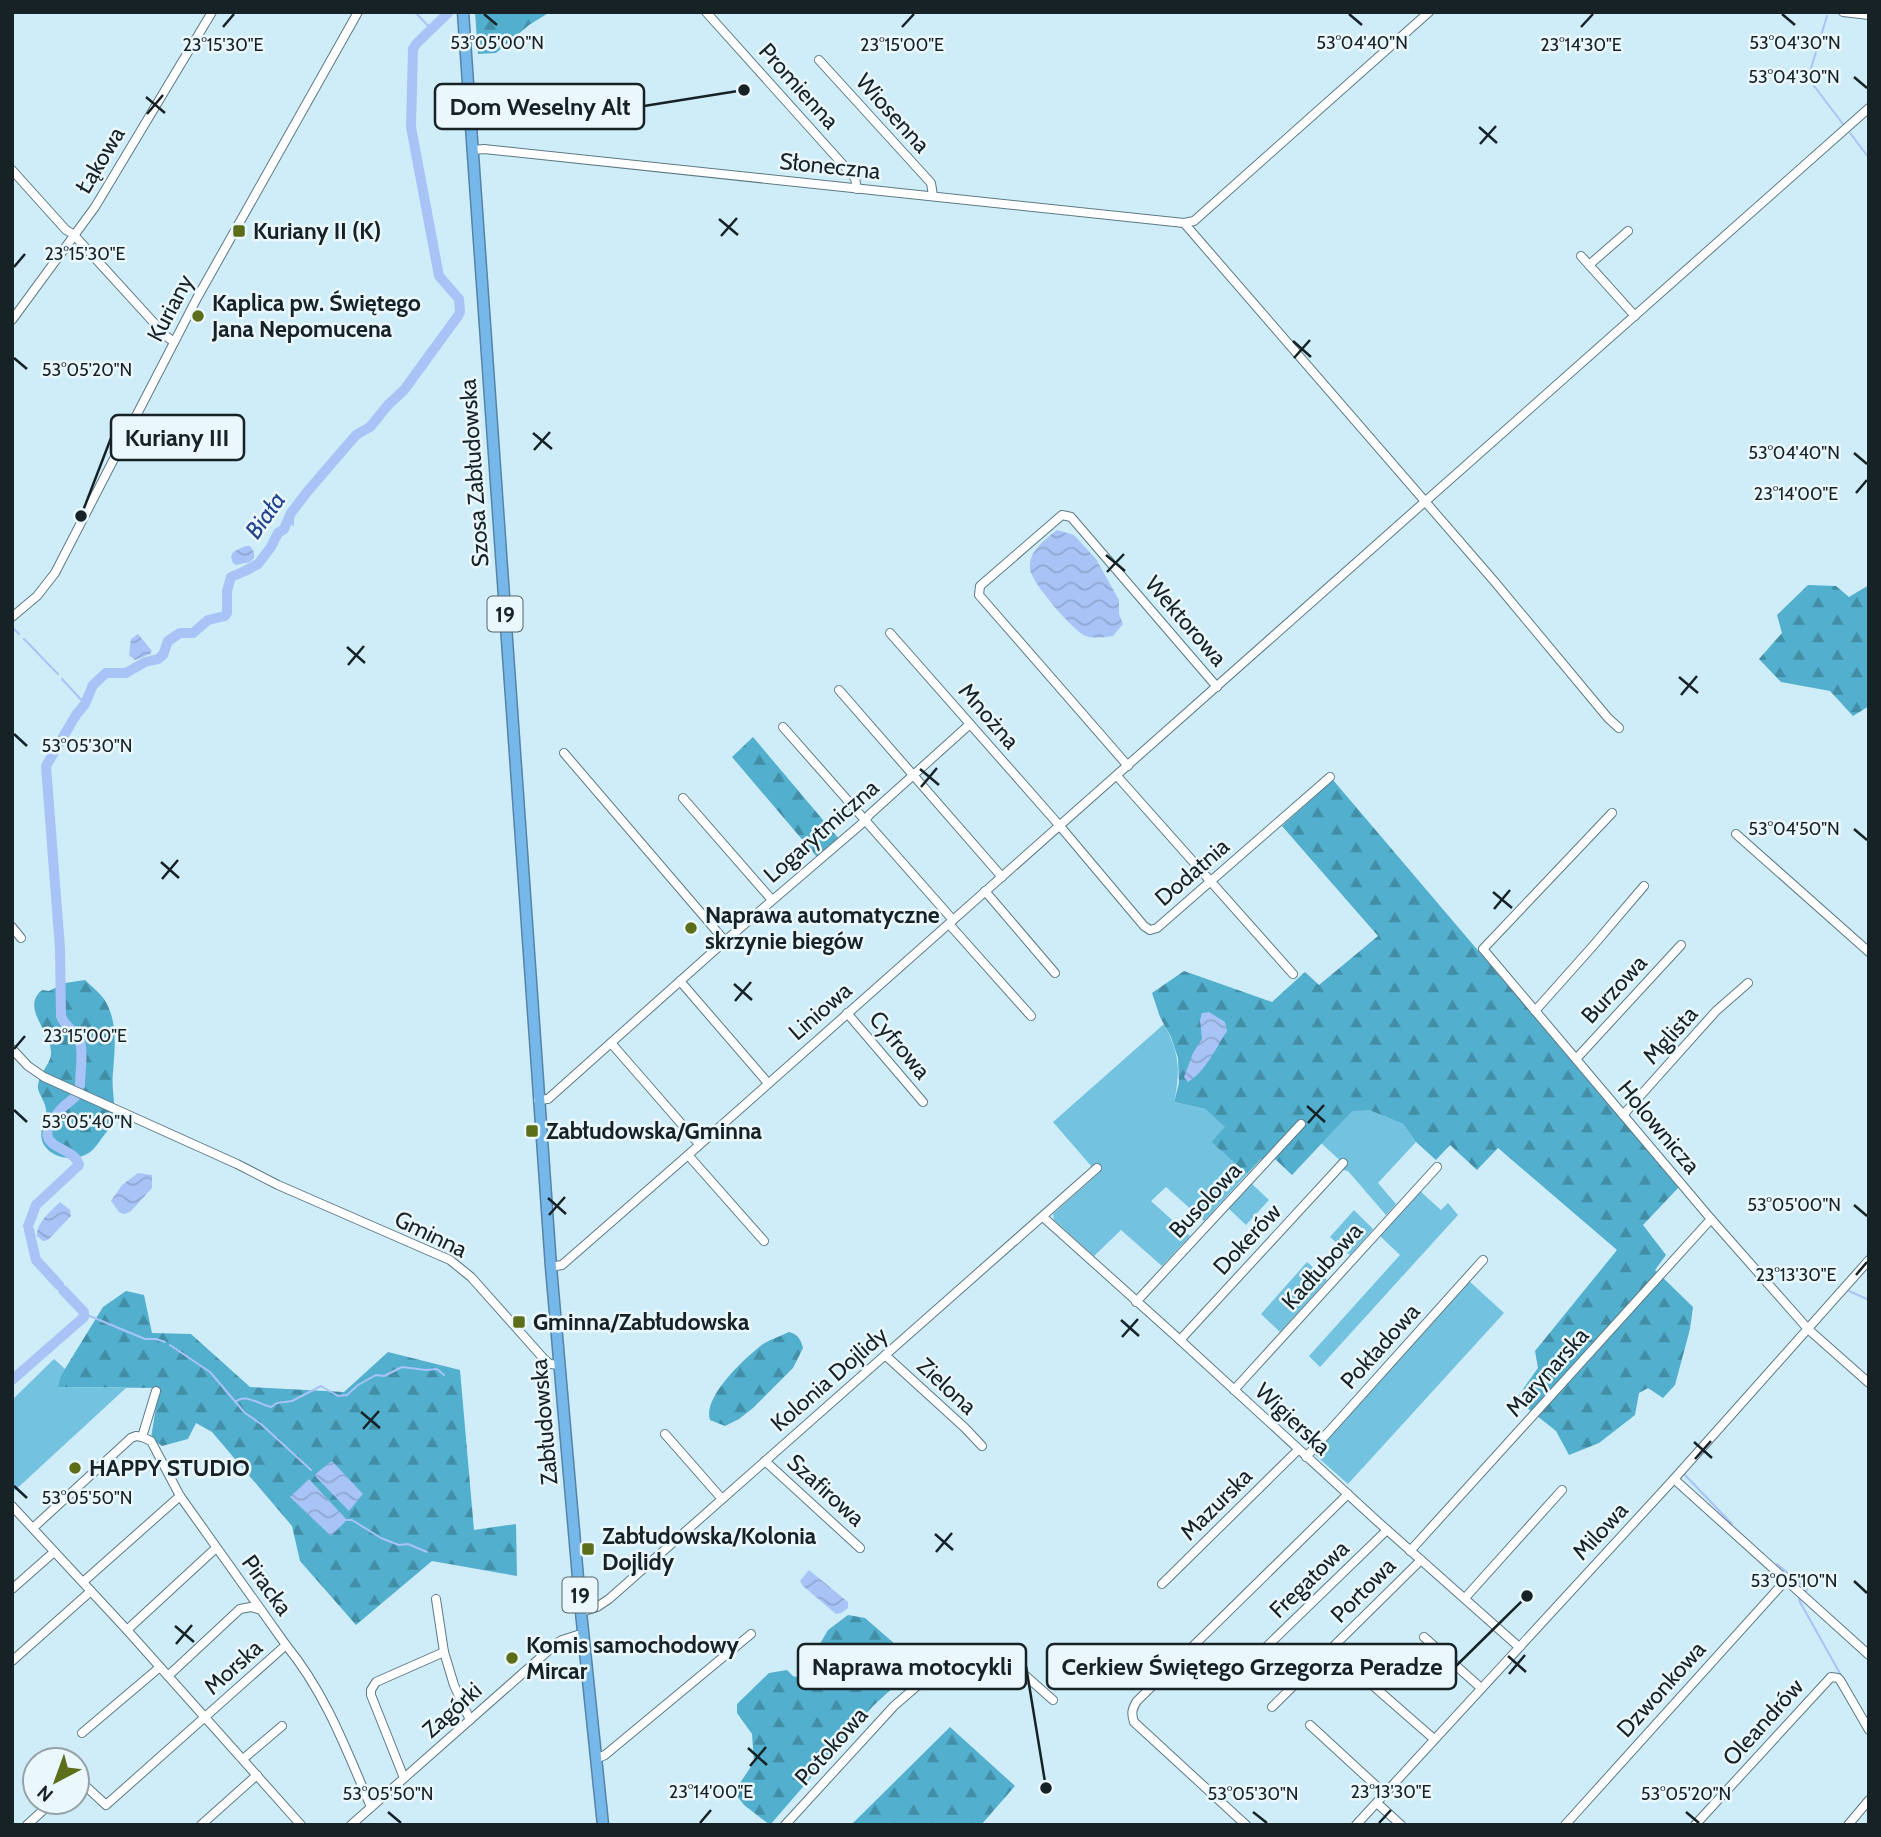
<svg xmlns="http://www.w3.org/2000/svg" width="1881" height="1837" font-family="Cabin,sans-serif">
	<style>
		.green { fill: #73c3e0 }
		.forest { fill: url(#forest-firs) }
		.water { fill: url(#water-waves) }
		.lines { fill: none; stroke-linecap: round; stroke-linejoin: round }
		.stream { stroke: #a8c3f6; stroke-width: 2 }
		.river { stroke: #a8c3f6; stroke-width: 10 }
		.minor-casing { stroke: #5d7984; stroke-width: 10 }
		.highway-casing { stroke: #5584a6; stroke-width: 13 }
		.minor { stroke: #fff; stroke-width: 8 }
		.highway { stroke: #77b8eb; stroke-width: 10 }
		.ticks { fill: none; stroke: #172227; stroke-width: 2.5 }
		.poi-dot { fill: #5d6e1b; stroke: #eaf7fc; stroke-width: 2.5 }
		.labels { text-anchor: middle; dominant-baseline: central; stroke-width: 5; stroke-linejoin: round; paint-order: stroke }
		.shield { fill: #eaf7fc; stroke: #566267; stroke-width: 2 }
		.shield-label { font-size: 21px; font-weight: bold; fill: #172227 }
		.street-label { font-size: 23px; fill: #172227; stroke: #eaf7fc }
		.poi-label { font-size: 23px; font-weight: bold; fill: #172227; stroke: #eaf7fc; text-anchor: start }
		.water-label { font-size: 24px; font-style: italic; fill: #24448e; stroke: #eaf7fc }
		.ticks-label { font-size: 18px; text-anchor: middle; fill: #172227; stroke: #eaf7fc; stroke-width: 5; stroke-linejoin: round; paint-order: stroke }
		.leader { fill: none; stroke: #172227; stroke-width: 2.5 }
		.callout-dot { fill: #172227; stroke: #eaf7fc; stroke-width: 2.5 }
		.callout { fill: #eaf7fc; stroke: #172227; stroke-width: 2.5 }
		.callout-label { font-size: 24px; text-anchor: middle; font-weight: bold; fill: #172227 }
	</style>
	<defs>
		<pattern id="forest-firs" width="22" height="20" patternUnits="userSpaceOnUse" patternTransform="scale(1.75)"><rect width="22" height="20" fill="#52afce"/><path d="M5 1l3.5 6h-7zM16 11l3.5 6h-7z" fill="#438ea7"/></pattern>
		<pattern id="water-waves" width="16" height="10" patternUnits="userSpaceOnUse" patternTransform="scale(1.75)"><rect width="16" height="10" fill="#a8c3f6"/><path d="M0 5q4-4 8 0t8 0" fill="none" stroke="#90a7d3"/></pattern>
	</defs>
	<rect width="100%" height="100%" fill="#ceedf9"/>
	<g class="green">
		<path d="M1164,1024C1179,1052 1181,1071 1174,1102L1205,1109L1226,1127L1211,1142L1247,1174L1204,1221L1166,1187L1151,1201L1190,1236L1162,1266L1121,1230L1094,1256L1054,1220L1053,1214L1099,1173L1092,1167L1053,1122Z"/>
		<path d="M1352,1110H1369L1403,1124L1416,1142L1378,1183L1396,1204L1386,1215L1348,1171L1343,1170L1346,1166L1321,1143Z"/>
		<path d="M1251,1183L1269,1200L1246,1225L1228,1208Z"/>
		<path d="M1420,1191L1441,1210L1448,1203L1458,1215L1320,1367L1309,1356L1400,1255L1380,1236Z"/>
		<path d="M1354,1210L1373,1229L1350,1255L1330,1237Z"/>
		<path d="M1307,1262L1327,1280L1280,1332L1261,1314Z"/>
		<path d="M1469,1281L1504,1313L1348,1484L1314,1454Z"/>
		<path d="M54,1359L65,1369L60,1377L59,1387L126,1388L12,1493V1400Z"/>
	</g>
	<g class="forest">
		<path d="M475,12H550L529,25L496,53L478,54Z"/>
		<path d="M1808,585L1836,586L1849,597L1869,585V706L1853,716L1830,691L1781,682L1759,659L1782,633L1777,615Z"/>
		<path d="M753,737L839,839L817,857L732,757Z"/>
		<path d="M1333,780L1679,1187L1643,1225L1666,1255L1655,1270L1693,1307L1690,1329L1675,1385L1663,1398L1648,1388L1639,1393L1635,1415L1599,1443L1569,1455L1556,1431L1516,1399L1538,1368L1535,1351L1617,1250L1498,1148L1477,1170L1450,1145L1436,1160L1416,1142L1403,1124L1369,1110L1352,1111L1292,1175L1274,1158L1265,1161L1261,1159L1247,1174L1211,1142L1225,1127L1205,1109L1174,1102L1179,1083L1178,1058L1171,1037L1160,1017L1152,993L1184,971L1272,1002L1305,972L1319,985L1378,936L1282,826Z"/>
		<path d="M85,980C91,986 99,992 104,999C118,1020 115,1048 113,1072C111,1088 116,1105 114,1120C113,1125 108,1130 105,1134C100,1140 95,1150 87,1154C74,1161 53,1159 44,1145C36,1130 48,1123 46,1109C45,1102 40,1096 38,1089C37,1077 46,1069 50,1059C58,1036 18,1010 42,990L49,991L65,983Z"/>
		<path d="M126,1291L144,1295L152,1333L191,1334L250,1387L344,1392L388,1352L460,1370L474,1530L516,1524L517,1576L432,1561L356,1625L300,1561L292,1526L212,1432L196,1423L188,1439L162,1446L151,1438L159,1388L58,1387L60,1377L103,1307Z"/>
		<path d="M789,1332C798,1334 801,1340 803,1348L793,1368L753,1408L739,1419L725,1426L710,1420C702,1397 746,1357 763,1344C771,1339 781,1336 789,1332Z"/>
		<path d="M848,1615L865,1618L903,1651L911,1665L909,1673L873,1706L770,1825L744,1805L734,1792L754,1762L752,1734L737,1713V1704L769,1673L787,1670L793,1676L800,1678L828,1630Z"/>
		<path d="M950,1727L1015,1786L981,1825H851Z"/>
	</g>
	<g class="water">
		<path d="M1057,530L1074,535L1096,559L1119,600V614L1123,624L1113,636C1105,637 1094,639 1086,636C1074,632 1031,582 1030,569C1028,551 1045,540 1057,530Z"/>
		<path d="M245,546H250L254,552V558L250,562L236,565L233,563L231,557L233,552Z"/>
		<path d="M138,634L152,651L150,654L135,660L129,655L131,639Z"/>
		<path d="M1209,1012L1225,1022L1227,1031C1215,1049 1207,1070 1188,1082L1184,1077L1193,1053L1202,1039L1200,1020L1202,1013Z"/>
		<path d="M138,1173L152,1175V1188L131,1211L125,1214L119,1212L111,1201L122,1185Z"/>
		<path d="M60,1202L70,1210L71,1216L48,1240L43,1241L37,1236C36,1223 51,1211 60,1202Z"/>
		<path d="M332,1461L363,1494L349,1511L314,1475Z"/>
		<path d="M309,1479L347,1520L331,1536L290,1497Z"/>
		<path d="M809,1570L848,1602V1608L841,1613L836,1614L803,1586L800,1581Z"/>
	</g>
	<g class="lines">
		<g class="stream">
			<path d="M415,12L431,29"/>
			<path d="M1827,16L1808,78L1843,124"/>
			<path d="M1850,133L1869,158"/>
			<path d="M293,512V525"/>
			<path d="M12,627L19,634"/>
			<path d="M24,639L58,674"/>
			<path d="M62,679L85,704"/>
			<path d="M1849,1291L1869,1300"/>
			<path d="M85,1314L145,1339H156L165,1342"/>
			<path d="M170,1345L210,1372L245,1413L261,1424L311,1470"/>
			<path d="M235,1402C246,1393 258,1404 271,1407L277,1403L292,1401L321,1386L338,1396L347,1395L358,1385L376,1375L384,1376L402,1367L426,1370L437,1369L444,1375"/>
			<path d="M1685,1475L1732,1524"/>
			<path d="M347,1520H352L381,1538L399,1545L408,1544L427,1552"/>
			<path d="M1777,1564L1807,1589L1806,1591"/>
			<path d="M1799,1598L1800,1602L1842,1677"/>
		</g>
		<g class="river">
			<path d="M80,1085C80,1074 84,1048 79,1039C74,1030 64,1026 61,1016L60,949L46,766L76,715L85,704L93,685L106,673H126L145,662L158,659L163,655L168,641L180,633H193L208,620L225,616L227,613V591L231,577L245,571L258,564L271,547L278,533L284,529L291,513L307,492L356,435L370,427L388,405L404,390L458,316L460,312L459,299L439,276L411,127L413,49L417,43L449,12"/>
			<path d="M28,1226L36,1205L79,1165C74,1145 34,1150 52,1121C55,1117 58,1112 62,1108C66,1104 71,1101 75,1097"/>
			<path d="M29,1230L36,1260L59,1285"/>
			<path d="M12,1380L84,1317V1312L63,1290"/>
		</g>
		<g class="minor-casing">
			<g id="minor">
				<path d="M706,12L855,178L857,189"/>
				<path d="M1843,12L1869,15"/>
				<path d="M819,60L931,183L933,196"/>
				<path d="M473,150L484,149L1184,223L1194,221L1429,12"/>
				<path d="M12,170L66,230L73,234L166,336L174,342"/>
				<path d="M1184,223L1494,581L1608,718L1619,728"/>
				<path d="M1581,256L1635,316"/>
				<path d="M1589,265L1628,231"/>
				<path d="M12,320L95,207L212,12"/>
				<path d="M12,617L37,596L55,573L197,298L358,12"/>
				<path d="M890,633L1059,825L1144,926L1150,930L1157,928L1330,777"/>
				<path d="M839,690L1002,877"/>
				<path d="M783,727L953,920"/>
				<path d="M564,753L725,941"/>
				<path d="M1128,766L979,595L980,586L1062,515L1071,517L1217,687"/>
				<path d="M1117,776L1293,974"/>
				<path d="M683,798L772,900"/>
				<path d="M1612,813L1483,949L1711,1219L1808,1329L1869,1383"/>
				<path d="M1736,834L1869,952"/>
				<path d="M985,891L1055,973"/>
				<path d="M949,924L1031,1016"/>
				<path d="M12,927L21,938"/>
				<path d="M680,981L768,1083"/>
				<path d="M1535,1011L1592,947L1644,886"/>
				<path d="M847,1013L923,1102"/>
				<path d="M611,1043L699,1144"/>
				<path d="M12,1049L28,1066L44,1077L237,1164L278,1185L450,1260L471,1277L544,1359L550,1364L560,1365"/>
				<path d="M1576,1059L1681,945"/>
				<path d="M538,1100L548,1099L725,941L866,820L869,815L970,724"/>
				<path d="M1623,1115L1716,1011L1748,983"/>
				<path d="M688,1155L764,1241"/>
				<path d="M1043,1217L1180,1340L1377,1521L1519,1647"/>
				<path d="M551,1267L562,1265L688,1155L1869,108"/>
				<path d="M1136,1302L1301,1124"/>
				<path d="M1180,1340L1343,1163"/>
				<path d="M885,1355L965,1428L982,1446"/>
				<path d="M1234,1390L1437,1167"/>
				<path d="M156,1391L142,1437L151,1441L180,1496L286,1645C326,1694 346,1749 371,1807"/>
				<path d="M665,1434L722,1499"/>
				<path d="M1306,1457L1483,1260"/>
				<path d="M765,1461L860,1548"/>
				<path d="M1674,1479L1869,1655"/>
				<path d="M12,1506L127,1630L301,1825"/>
				<path d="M33,1528L131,1438L136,1436L142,1437"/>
				<path d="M1410,1551L1711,1219"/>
				<path d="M83,1582L180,1496"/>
				<path d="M1162,1584L1298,1450"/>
				<path d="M12,1589L54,1552"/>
				<path d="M1465,1598L1562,1490"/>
				<path d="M436,1599L444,1652L454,1685L470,1720"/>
				<path d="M581,1612L597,1607L609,1599L1097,1168"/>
				<path d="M127,1630L216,1548"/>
				<path d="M1424,1637L1481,1688"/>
				<path d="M12,1661L91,1591"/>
				<path d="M168,1676L240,1609L251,1607L261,1610"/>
				<path d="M1363,1677L1434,1739"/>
				<path d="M1228,1684L1387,1530"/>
				<path d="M1272,1707L1421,1560"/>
				<path d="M1310,1725L1385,1794"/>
				<path d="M82,1733L160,1667"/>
				<path d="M243,1759L282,1726"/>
				<path d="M596,1759L605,1755L751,1634"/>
				<path d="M404,1778L371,1695V1690L376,1682L444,1652"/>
				<path d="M77,1780L78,1779L106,1805L286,1645"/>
				<path d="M1377,1803L1401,1825"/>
				<path d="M27,1825L52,1802"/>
				<path d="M201,1825L257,1775"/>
				<path d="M351,1825L557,1643L562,1640L584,1633"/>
				<path d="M785,1825L894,1706L917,1686L989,1663L1005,1660L1011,1663L1053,1700"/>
				<path d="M1246,1825L1134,1722C1131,1713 1132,1709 1137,1701L1348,1494"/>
				<path d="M1356,1825L1674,1479L1869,1260"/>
				<path d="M1565,1825L1786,1580"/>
				<path d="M1695,1825L1831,1677L1838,1678L1840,1680L1869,1730"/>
				<path d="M1848,1825L1869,1800"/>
			</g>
		</g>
		<g class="highway-casing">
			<path id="highway" d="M463,12L551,1267L581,1612L603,1825"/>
		</g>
		<use href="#minor" class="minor"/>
		<use href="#highway" class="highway"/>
	</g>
	<path class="ticks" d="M484,14L497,25M1349,14L1362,25M1782,14L1795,25M223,27L234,14M902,27L914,14M1581,27L1593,14M1854,77L1867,88M146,97L165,113M147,114L163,95M1479,127L1497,143M1480,144L1496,126M719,219L738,235M721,236L737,218M14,267L25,254M1293,341L1311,357M14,358L27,369M1294,358L1310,340M533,433L552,449M534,450L550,432M1854,453L1867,464M1856,493L1867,480M1106,555L1125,571M1107,572L1124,554M347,647L365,663M348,665L364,646M1679,677L1698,693M1681,695L1697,676M14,734L27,746M920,769L939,785M921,787L937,768M1854,829L1867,840M161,862L179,878M162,879L178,860M1493,892L1512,908M1494,909L1510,890M734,984L752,1000M735,1001L751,982M14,1049L25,1036M1307,1106L1325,1122M14,1110L27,1122M1308,1123L1324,1105M548,1198L566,1214M1854,1205L1867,1216M549,1215L565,1197M1856,1275L1867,1262M1121,1320L1139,1336M1122,1337L1138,1319M361,1412L380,1428M363,1429L379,1411M1694,1442L1712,1458M1695,1459L1711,1441M14,1486L27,1498M935,1534L953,1550M936,1552L952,1533M1854,1581L1867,1593M175,1626L194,1642M176,1644L192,1625M1508,1656L1526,1672M1509,1674L1525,1655M748,1748L767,1765M750,1766L766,1747M388,1812L401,1823M1253,1812L1267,1823M1686,1812L1699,1823M700,1823L711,1810M1379,1823L1391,1810"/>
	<g class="poi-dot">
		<rect x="232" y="224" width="14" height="14" rx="3.5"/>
		<circle cx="198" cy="316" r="7"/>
		<circle cx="691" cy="928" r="7"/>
		<rect x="525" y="1124" width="14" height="14" rx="3.5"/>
		<rect x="512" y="1315" width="14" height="14" rx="3.5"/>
		<circle cx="75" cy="1468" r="7"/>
		<rect x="581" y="1542" width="14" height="14" rx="3.5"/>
		<circle cx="512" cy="1658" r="7"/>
	</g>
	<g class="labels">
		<g class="shield">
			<rect x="487.5" y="596.5" width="35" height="35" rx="5"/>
			<rect x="562.5" y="1577.5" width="35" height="35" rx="5"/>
		</g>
		<g class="shield-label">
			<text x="505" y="614">19</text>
			<text x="580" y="1595">19</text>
		</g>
		<g class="street-label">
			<text transform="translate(799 86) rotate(48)">Promienna</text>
			<text transform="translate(893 113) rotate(48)">Wiosenna</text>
			<text transform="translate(100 160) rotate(-59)">Łąkowa</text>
			<text transform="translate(830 166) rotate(6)">Słoneczna</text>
			<text transform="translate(170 308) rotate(-62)">Kuriany</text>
			<text transform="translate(474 473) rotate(-94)">Szosa Zabłudowska</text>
			<text transform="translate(1186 621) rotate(49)">Wektorowa</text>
			<text transform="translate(989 716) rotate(49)">Mnożna</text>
			<text transform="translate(821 831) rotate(-41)">Logarytmiczna</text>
			<text transform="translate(1192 872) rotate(-41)">Dodatnia</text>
			<text transform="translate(1614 989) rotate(-47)">Burzowa</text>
			<text transform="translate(820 1011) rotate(-41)">Liniowa</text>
			<text transform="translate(1670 1035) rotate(-48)">Mglista</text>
			<text transform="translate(900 1045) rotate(50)">Cyfrowa</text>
			<text transform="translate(1659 1127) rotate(50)">Holownicza</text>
			<text transform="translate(1205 1200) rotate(-47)">Busolowa</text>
			<text transform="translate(431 1234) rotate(26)">Gminna</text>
			<text transform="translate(1247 1239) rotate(-47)">Dokerów</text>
			<text transform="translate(1322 1266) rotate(-48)">Kadłubowa</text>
			<text transform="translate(1380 1346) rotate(-48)">Pokładowa</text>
			<text transform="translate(1547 1372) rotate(-48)">Marynarska</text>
			<text transform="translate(829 1379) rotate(-41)">Kolonia Dojlidy</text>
			<text transform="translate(947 1386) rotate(43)">Zielona</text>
			<text transform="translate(1293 1419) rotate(43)">Wigierska</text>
			<text transform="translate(544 1422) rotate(-95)">Zabłudowska</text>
			<text transform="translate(826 1490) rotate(42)">Szafirowa</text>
			<text transform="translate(1216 1504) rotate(-45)">Mazurska</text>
			<text transform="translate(1600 1531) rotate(-47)">Milowa</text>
			<text transform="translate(1309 1579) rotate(-44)">Fregatowa</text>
			<text transform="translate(267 1585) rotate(54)">Piracka</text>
			<text transform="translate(1363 1590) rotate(-45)">Portowa</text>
			<text transform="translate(233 1667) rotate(-42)">Morska</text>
			<text transform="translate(1661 1689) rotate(-48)">Dzwonkowa</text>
			<text transform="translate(452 1710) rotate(-42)">Zagórki</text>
			<text transform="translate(1763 1722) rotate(-48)">Oleandrów</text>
			<text transform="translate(831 1746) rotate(-48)">Potokowa</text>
		</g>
		<g class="poi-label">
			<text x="253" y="231">Kuriany II (K)</text>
			<text x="212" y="303">Kaplica pw. Świętego<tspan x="212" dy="26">Jana Nepomucena</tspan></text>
			<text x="705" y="915">Naprawa automatyczne<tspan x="705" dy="26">skrzynie biegów</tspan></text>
			<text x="546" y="1131">Zabłudowska/Gminna</text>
			<text x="533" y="1322">Gminna/Zabłudowska</text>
			<text x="89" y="1468">HAPPY STUDIO</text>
			<text x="602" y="1536">Zabłudowska/Kolonia<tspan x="602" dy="26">Dojlidy</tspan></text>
			<text x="526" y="1645">Komis samochodowy<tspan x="526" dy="26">Mircar</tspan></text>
		</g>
		<g class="water-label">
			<text transform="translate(265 515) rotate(-55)">Biała</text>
		</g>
	</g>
	<g class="ticks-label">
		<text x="1795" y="49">53°04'30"N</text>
		<text x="497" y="49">53°05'00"N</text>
		<text x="1362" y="49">53°04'40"N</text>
		<text x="223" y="51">23°15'30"E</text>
		<text x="902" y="51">23°15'00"E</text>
		<text x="1581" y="51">23°14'30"E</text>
		<text x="1794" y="83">53°04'30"N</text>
		<text x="85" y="260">23°15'30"E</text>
		<text x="87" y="376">53°05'20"N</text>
		<text x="1794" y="459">53°04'40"N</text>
		<text x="1796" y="500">23°14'00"E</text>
		<text x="87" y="752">53°05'30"N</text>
		<text x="1794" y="835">53°04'50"N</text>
		<text x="85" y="1042">23°15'00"E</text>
		<text x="87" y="1128">53°05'40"N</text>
		<text x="1794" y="1211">53°05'00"N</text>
		<text x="1796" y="1281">23°13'30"E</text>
		<text x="87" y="1504">53°05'50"N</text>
		<text x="1794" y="1587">53°05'10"N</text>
		<text x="711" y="1798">23°14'00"E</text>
		<text x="1391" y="1798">23°13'30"E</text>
		<text x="388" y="1800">53°05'50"N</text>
		<text x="1253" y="1800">53°05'30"N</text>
		<text x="1686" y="1800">53°05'20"N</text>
	</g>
	<path class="leader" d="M744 90L644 106M81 516L111 438M1527 1596L1456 1666M1046 1788L1026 1666"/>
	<g class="callout-dot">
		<circle cx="744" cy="90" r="7"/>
		<circle cx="81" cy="516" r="7"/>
		<circle cx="1527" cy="1596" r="7"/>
		<circle cx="1046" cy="1788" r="7"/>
	</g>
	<g class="callout">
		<rect x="435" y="84" width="209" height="45" rx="7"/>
		<rect x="111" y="415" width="133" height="45" rx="7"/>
		<rect x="1047" y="1644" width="409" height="45" rx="7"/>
		<rect x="798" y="1644" width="228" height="45" rx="7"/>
	</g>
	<g class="callout-label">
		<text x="540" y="115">Dom Weselny Alt</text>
		<text x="177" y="446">Kuriany III</text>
		<text x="1252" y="1675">Cerkiew Świętego Grzegorza Peradze</text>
		<text x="912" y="1675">Naprawa motocykli</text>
	</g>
	<rect width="1881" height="1837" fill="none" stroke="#172227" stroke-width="28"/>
	<g transform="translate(56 1781) rotate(221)"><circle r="33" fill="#eaf7fc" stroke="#96a2a7" stroke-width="2"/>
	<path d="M0-5L12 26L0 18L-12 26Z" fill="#5d6e1b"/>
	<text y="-10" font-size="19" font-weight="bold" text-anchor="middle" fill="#172227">N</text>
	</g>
</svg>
